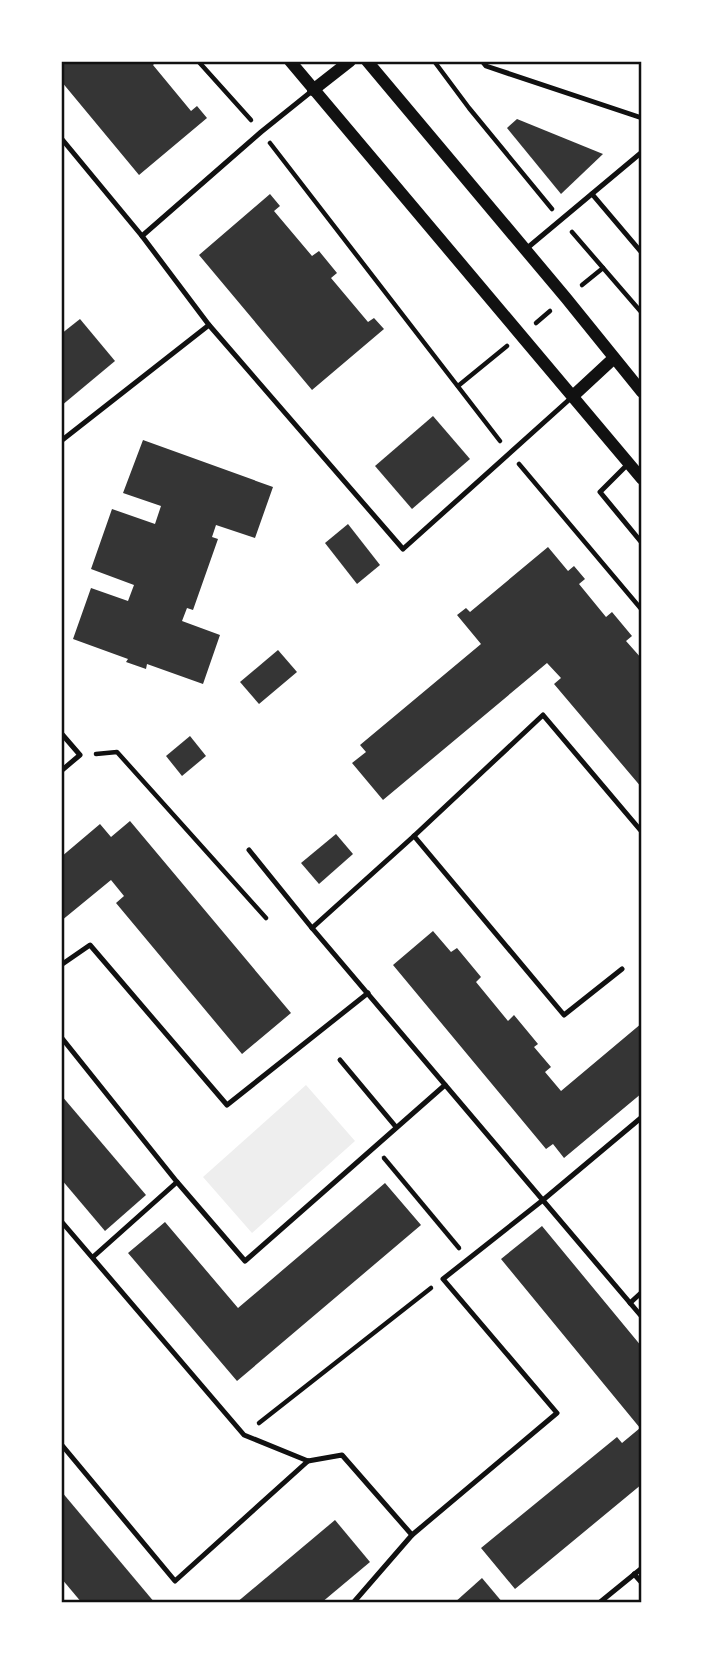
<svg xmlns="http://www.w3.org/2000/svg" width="703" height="1664" font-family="Overpass,sans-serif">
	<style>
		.green { fill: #eee }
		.building { fill: #353535 }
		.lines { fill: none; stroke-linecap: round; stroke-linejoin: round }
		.path { stroke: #111; stroke-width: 4.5 }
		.service { stroke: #111; stroke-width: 5 }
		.tertiary { stroke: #111; stroke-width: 12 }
		.neatline { fill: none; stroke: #111; stroke-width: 2.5 }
	</style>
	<rect width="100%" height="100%" fill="#fff"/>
	<path class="green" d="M306,1085L355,1141L252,1233L203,1177Z"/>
	<g class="building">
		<path d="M61,61H157L153,65L191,111L197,106L207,118L139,175L61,81Z"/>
		<path d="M517,119L603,154L561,194L507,128Z"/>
		<path d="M270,194L280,206L274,211L312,256L319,251L337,273L331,278L368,322L374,318L384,329L312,390L199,255Z"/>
		<path d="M80,319L115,361L61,406V334Z"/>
		<path d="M433,416L470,459L412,509L375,466Z"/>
		<path d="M143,440L273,487L255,538L216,525L212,537L218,539L193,610L187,608L182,621L220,635L203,684L147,664L146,669L126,662L128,659L73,639L91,588L128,601L134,585L91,569L112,509L155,524L161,506L123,493Z"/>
		<path d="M348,524L380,565L357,584L325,543Z"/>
		<path d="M548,547L568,571L574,566L585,579L579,584L606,617L612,612L632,636L626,641L642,659V788L554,684L561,678L547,663L383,800L352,763L366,752L360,745L481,644L457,615L466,608L470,612Z"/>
		<path d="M278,650L297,672L259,704L240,682Z"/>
		<path d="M190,736L206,756L182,776L166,756Z"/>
		<path d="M130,821L291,1013L242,1054L116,903L124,896L111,880L61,921V857L100,824L111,837Z"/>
		<path d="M336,834L353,854L319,884L301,863Z"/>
		<path d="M433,931L451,952L457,948L481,977L476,982L508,1021L514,1015L538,1044L534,1047L551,1067L545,1072L561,1091L642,1023V1093L564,1158L553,1144L546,1149L393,965Z"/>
		<path d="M61,1095L146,1195L105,1231L61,1179Z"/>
		<path d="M385,1183L421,1225L237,1381L128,1253L165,1222L238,1308Z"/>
		<path d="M542,1226L642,1347V1484L515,1589L481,1548L617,1437L622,1443L640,1428L501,1259Z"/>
		<path d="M61,1491L155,1603H82L61,1578Z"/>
		<path d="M335,1520L370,1562L321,1603H236Z"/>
		<path d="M482,1578L503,1603H454Z"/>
	</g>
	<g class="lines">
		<g class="path">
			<path d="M198,61L251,120"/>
			<path d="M434,61L469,108L552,209"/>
			<path d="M270,143L500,441"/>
			<path d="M572,232L642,313"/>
			<path d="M582,285L603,268"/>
			<path d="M536,323L550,311"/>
			<path d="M458,386L507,346"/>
			<path d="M519,464L642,610"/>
			<path d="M96,754L117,752L266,918"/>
			<path d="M384,1158L459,1248"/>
			<path d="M259,1423L431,1288"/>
		</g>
		<g class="service">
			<path d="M482,61L486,66L642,118"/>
			<path d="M61,138L142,236L209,325L403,549L571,398"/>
			<path d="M592,194L642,253"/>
			<path d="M142,236L261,132L312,91"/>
			<path d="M526,249L642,152"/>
			<path d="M61,441L209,325"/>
			<path d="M629,463L600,492L642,543"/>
			<path d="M61,733L80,755L61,771"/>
			<path d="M414,836L564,1015L622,969"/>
			<path d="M249,850L312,928L642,1317"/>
			<path d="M312,928L414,836L543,715L642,832"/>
			<path d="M61,965L90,945L227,1105L368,993"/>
			<path d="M61,1037L177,1182L245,1261L445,1085"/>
			<path d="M340,1060L396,1127"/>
			<path d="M61,1221L244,1435L308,1461L342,1455L412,1535L353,1603"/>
			<path d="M93,1257L177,1182"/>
			<path d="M630,1303L642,1292"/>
			<path d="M61,1444L175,1581L308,1461"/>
			<path d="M412,1535L557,1413L443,1279L543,1200L642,1117"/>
			<path d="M634,1574L642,1583"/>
			<path d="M599,1603L642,1568"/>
		</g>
		<g class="tertiary">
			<path d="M290,61L642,479"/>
			<path d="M367,61L566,298L642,392"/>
			<path d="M313,90L350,61"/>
			<path d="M573,396L614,358"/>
		</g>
	</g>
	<rect width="703" height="1664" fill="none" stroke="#ffffff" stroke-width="126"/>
	<rect x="63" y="63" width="577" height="1538" class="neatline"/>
</svg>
